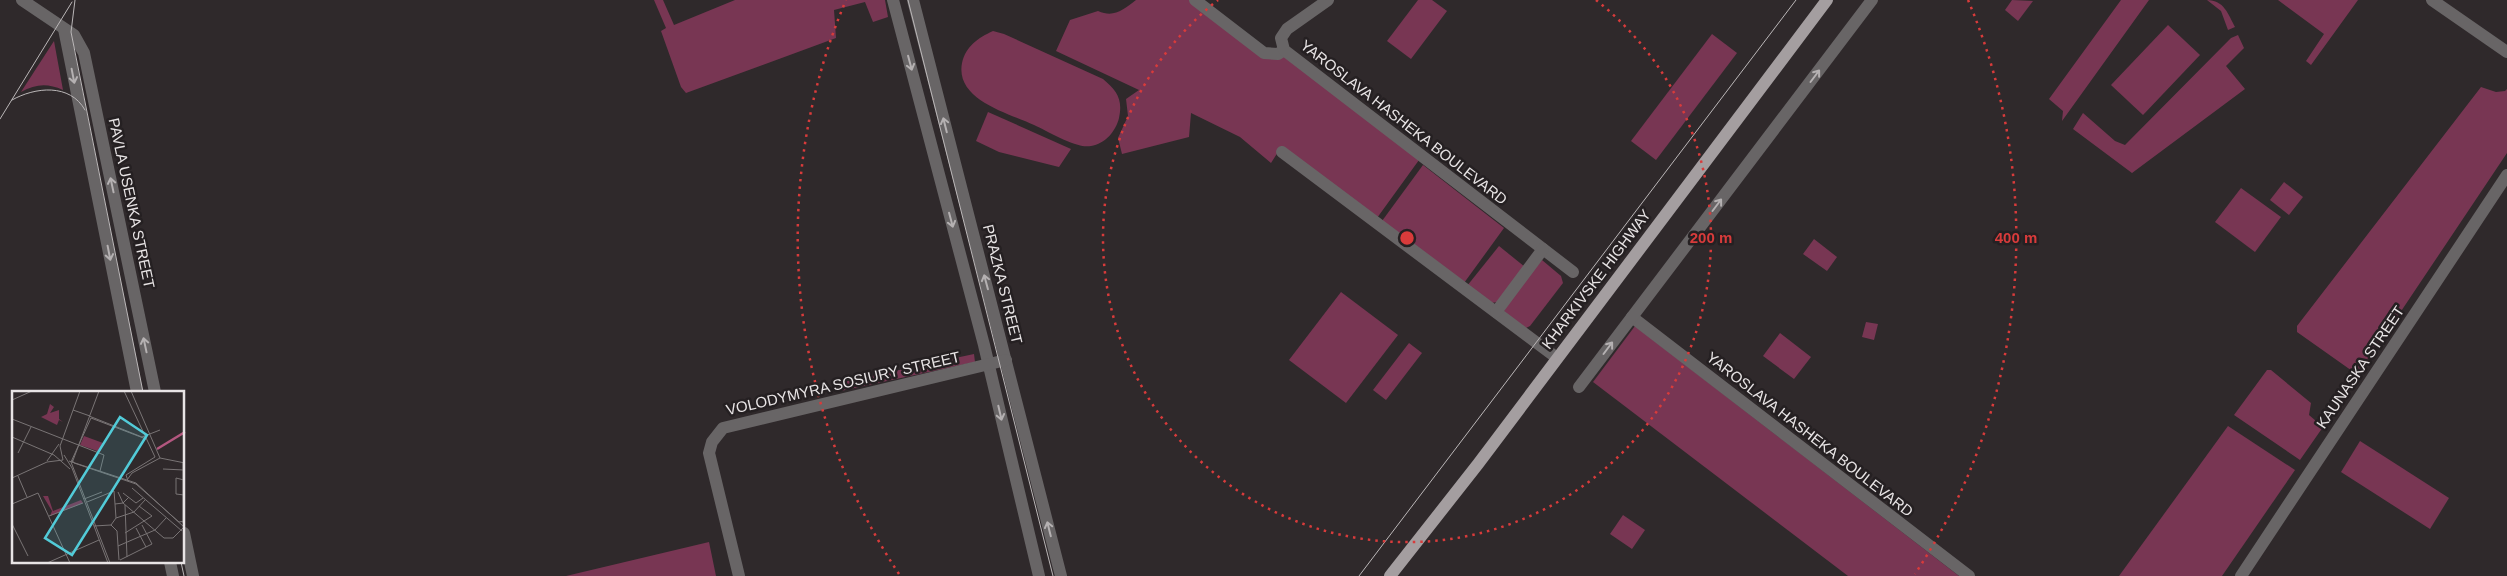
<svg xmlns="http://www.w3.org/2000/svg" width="2507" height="576" font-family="Arial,sans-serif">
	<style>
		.green { fill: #783653 }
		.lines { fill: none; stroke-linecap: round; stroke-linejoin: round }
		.minor { stroke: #686566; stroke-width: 12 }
		.major { stroke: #a49ea0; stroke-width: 12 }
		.tram { stroke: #bbb7b8; stroke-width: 1 }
		.oneway { stroke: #b5b1b2 }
		.ring { fill: none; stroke: #d83b3b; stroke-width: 2.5; stroke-dasharray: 2.5 5 }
		.labels { text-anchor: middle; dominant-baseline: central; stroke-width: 5; stroke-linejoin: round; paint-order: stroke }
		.street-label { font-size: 15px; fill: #e8e4e5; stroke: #252022 }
		.inset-river { fill: none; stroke: #b3577f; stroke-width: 2.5 }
		.inset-road { fill: none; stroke: #797475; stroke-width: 1 }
		.view { fill: #52cbd8; fill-opacity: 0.15; stroke: #52cbd8; stroke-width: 2.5 }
		.inset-edge { fill: none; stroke: #e8e4e5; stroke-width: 2.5 }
		.centre { fill: #d83b3b; stroke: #252022; stroke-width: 2.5 }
		.ring-label { font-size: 15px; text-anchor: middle; font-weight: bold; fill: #d83b3b; stroke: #252022; stroke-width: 5; stroke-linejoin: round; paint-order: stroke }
	</style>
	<rect width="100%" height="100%" fill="#2f292b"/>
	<g class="green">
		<path d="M654,0H663L674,25L735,0H885L888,17L873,22L865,2L834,10L836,38L686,93L681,87L661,31L666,28Z"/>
		<path d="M1136,0H1190L1265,56L1288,57L1419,160L1377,218L1278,152L1271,163L1240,137L1191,113L1189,137L1122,154L1118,138L1128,116L1126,99L1139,90L1056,51L1070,20L1098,11C1114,18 1123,10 1136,0Z"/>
		<path d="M1418,0H1432L1447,11L1411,59L1387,41Z"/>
		<path d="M2012,0L2033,1L2018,21L2005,10Z"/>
		<path d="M2121,0H2149L2062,121L2063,111L2049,99Z"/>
		<path d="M2207,0C2224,0 2228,14 2235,27L2228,30L2221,11Z"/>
		<path d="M2278,0H2358L2311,65L2306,61L2324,34Z"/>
		<path d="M2168,25L2200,55L2143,115L2111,85Z"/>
		<path d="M993,31L1004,34L1103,79C1117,91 1123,99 1119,118C1116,131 1105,144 1091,146C1076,149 1048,131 1034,125C1008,113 955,100 962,63C966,46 978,38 993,31Z"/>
		<path d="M1712,34L1737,53L1656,160L1631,141Z"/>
		<path d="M2238,35L2244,48L2226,66L2245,89L2132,173L2073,129L2083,113L2115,141L2125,145L2231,38Z"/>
		<path d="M54,41L63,90C47,83 36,84 21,92Z"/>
		<path d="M2481,87L2496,92L2505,91L2507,89V153L2361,371L2355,373L2297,332V326Z"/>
		<path d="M988,112L1071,149L1059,167L999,152L976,141Z"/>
		<path d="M1423,165L1504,228L1464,283L1382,221Z"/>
		<path d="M2284,182L2303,197L2289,215L2270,200Z"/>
		<path d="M2241,188L2281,217L2255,252L2215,222Z"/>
		<path d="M1814,239L1837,257L1827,271L1803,254Z"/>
		<path d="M1499,246L1525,267L1498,302L1491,303L1467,286Z"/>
		<path d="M1542,260L1561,276L1563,283L1530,326L1524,329L1505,315L1503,305Z"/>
		<path d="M1341,292L1398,335L1346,403L1289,360Z"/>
		<path d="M1866,322L1878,324L1874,340L1862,337Z"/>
		<path d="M1635,326L1959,576H1848L1593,382Z"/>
		<path d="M1780,333L1811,357L1794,379L1763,356Z"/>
		<path d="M1409,343L1422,353L1386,400L1373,390Z"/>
		<path d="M974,354L975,362L836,392L834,384Z"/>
		<path d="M2267,370H2271L2311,403L2309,415L2323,427L2300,460L2234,415Z"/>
		<path d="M2228,426L2295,470L2222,576H2119Z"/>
		<path d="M2360,441L2449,498L2430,529L2341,472Z"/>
		<path d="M1623,515L1645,530L1632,549L1610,534Z"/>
		<path d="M709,542L716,576H566Z"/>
	</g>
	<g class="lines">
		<g class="minor">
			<path d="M22,0L74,35L84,53L155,392"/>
			<path d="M893,0L984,345L1039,576"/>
			<path d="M913,0L1061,576"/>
			<path d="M1195,0L1264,53L1278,54L1284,50"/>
			<path d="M1328,0L1287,29L1281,38L1284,50L1573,272"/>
			<path d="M2432,0L2507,52"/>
			<path d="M64,29L137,392"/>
			<path d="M1282,152L1557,358"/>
			<path d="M1496,312L1543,249"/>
			<path d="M1632,317L1969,576"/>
			<path d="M1579,387L1872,0"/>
			<path d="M184,533L193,576"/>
			<path d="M170,562L173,576"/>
			<path d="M739,576L709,453L712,442L723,428L1006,360"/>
			<path d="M2241,576L2507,175"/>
		</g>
		<path class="major" d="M1390,576L1478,464L1827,0"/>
		<g class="tram">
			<path d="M75,0L71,32L143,392"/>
			<path d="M908,0L1053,576"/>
			<path d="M12,100C35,87 70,83 85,110"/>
			<path d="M0,119L72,2"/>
			<path d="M181,562L184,576"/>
			<path d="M1359,576L1796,0"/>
		</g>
	</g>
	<defs><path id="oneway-shaft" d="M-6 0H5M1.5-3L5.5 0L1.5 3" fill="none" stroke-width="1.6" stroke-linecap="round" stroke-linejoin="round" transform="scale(1.25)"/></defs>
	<g class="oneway">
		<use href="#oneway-shaft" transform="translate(910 63) rotate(75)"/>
		<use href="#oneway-shaft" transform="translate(73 76) rotate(79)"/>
		<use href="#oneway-shaft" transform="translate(1815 76) rotate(-53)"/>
		<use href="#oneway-shaft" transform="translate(945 125) rotate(-104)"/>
		<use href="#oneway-shaft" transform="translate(112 185) rotate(-102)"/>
		<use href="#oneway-shaft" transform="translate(1717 205) rotate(-53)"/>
		<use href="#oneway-shaft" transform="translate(951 220) rotate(75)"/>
		<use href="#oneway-shaft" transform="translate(109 253) rotate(79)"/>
		<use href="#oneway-shaft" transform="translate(986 282) rotate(-105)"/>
		<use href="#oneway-shaft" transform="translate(145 345) rotate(-102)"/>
		<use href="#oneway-shaft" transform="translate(1608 348) rotate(-53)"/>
		<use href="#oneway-shaft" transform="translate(1000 413) rotate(77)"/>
		<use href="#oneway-shaft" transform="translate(1049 529) rotate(-104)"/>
	</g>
	<g class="ring">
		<path d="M1596 0A304 304 0 1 1 1218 0"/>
		<path d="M899 574A609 609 0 0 1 846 0M1968 0A609 609 0 0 1 1915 574"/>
	</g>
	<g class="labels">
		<g class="street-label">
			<text transform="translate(1404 122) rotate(38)">YAROSLAVA HASHEKA BOULEVARD</text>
			<text transform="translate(132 203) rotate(78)">PAVLA USENKA STREET</text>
			<text transform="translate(1596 279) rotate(-53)">KHARKIVSKE HIGHWAY</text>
			<text transform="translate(1003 284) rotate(76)">PRAZKA STREET</text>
			<text transform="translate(2360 367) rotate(-56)">KAUNASKA STREET</text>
			<text transform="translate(843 383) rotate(-13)">VOLODYMYRA SOSIURY STREET</text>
			<text transform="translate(1810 434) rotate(38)">YAROSLAVA HASHEKA BOULEVARD</text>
		</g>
	</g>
	<g transform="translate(12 391)">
		<rect width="172" height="172" fill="#2f292b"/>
		<path d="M38,13L42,16L38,22L47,19V28L51,31L47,29L45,34L29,26L35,23ZM72,45L91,52L88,61L68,54ZM31,105H36L41,120L69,109L71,112L38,125L40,120Z" fill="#783653"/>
		<path class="inset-river" d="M145,58L173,41"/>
		<path class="inset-road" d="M112,0L143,66L114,84L116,90M119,0L148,67M0,9L20,0M61,19L78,25M77,25L130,46L148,39M0,28L92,64L88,80M0,46L42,64L58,78M6,62L19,36M52,64L60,77L96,172M60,69L62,72L124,93L167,131L173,130M35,70L47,53M57,70L124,92L172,136L161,147H152L111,112L106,101M171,71V132M60,72L87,0M151,78L172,79M6,85L15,106M0,87L35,71L51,69L48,55L68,0M115,89L120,82L148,67L173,72M172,89L164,87V103L172,104M120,97L170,140M111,102L124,112L131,107M72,108L90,101M75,111L102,100L103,113L111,112L117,106M0,113L26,102L58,172M103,113L104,127L99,134L105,140L107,169M113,114L115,166M37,125L71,112M104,127L122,121L133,109M0,133L16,165M82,135L99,134M124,137L134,156M113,142L140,125L127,115M106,155L143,139L154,127M108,169L140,153L130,134M35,172L87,149M98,172L59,71L79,27L134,48"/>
		<path class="view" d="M108,26L135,44L60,164L33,147Z"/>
		<rect width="172" height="172" class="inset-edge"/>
	</g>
	<circle cx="1407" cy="238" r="8" class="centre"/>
	<g class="ring-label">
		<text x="1711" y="243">200 m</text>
		<text x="2016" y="243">400 m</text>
	</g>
</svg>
